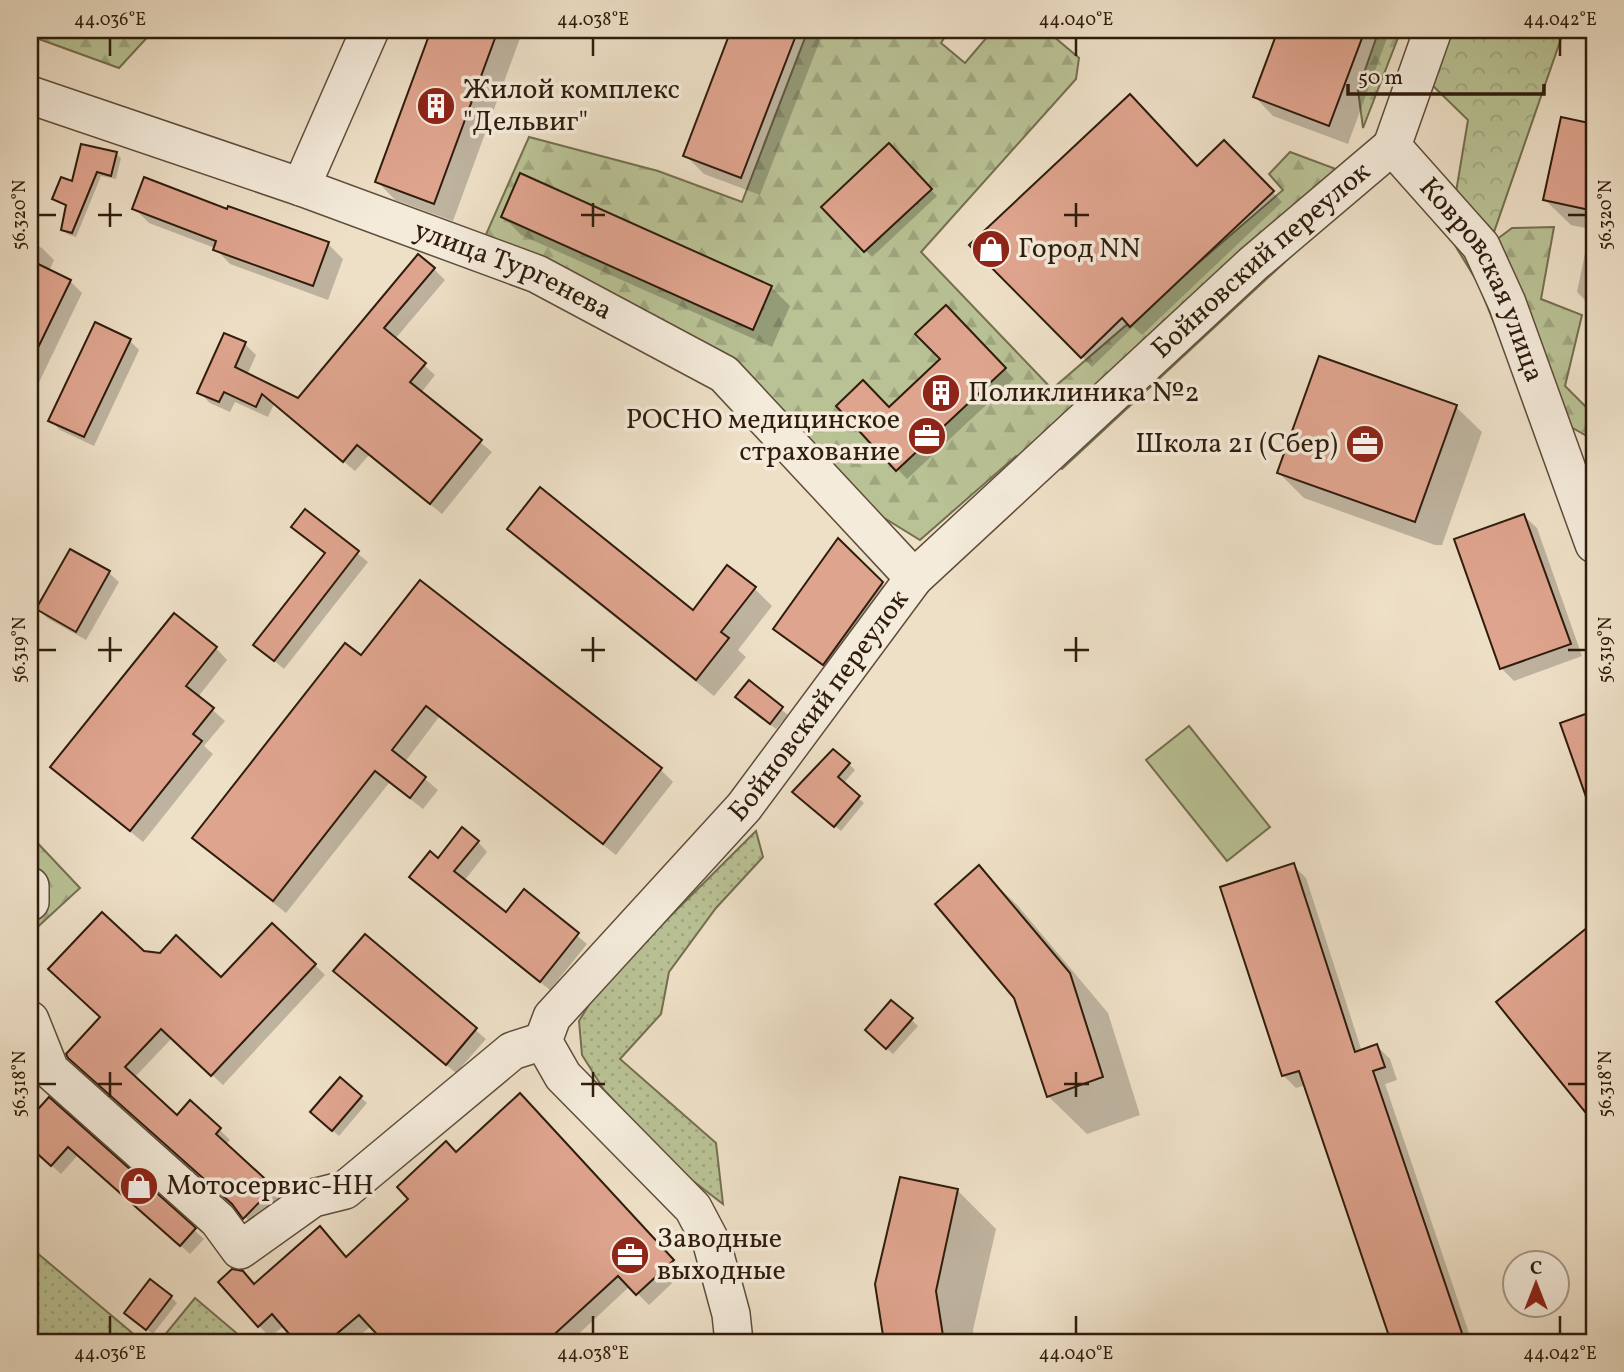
<svg xmlns="http://www.w3.org/2000/svg" width="1624" height="1372" font-family="Vollkorn,serif">
	<style>
		.grass { fill: url(#grass-dots); stroke: #746f50; stroke-width: 2 }
		.forest { fill: url(#forest-firs); stroke: #746f50; stroke-width: 2 }
		.park { fill: url(#park-crowns); stroke: #746f50; stroke-width: 2 }
		.pitch { fill: #b9c295; stroke: #746f50; stroke-width: 2 }
		.shadow { fill: #0003 }
		.building { fill: #dfa48e; stroke: #2f1c0c; stroke-width: 2 }
		.lines { fill: none; stroke-linecap: round; stroke-linejoin: round }
		.minor-casing { stroke: #5f4d3b; stroke-width: 40 }
		.minor { stroke: #f4ebdb; stroke-width: 37 }
		.ticks { fill: none; stroke: #2f1c0c; stroke-width: 2.5 }
		.labels { text-anchor: middle; dominant-baseline: central; stroke-width: 7; stroke-linejoin: round; paint-order: stroke }
		.poi-label { font-size: 28px; fill: #2f1c0c; stroke: #f4ebdb; text-anchor: start }
		.street-label { font-size: 28px; fill: #2f1c0c; stroke: #f4ebdb }
		.neatline { fill: none; stroke: #2f1c0c; stroke-width: 2.5 }
		.ticks-label { font-size: 18px; text-anchor: middle; fill: #2f1c0c }
	</style>
	<defs>
		<pattern id="grass-dots" width="8" height="8" patternUnits="userSpaceOnUse" patternTransform="scale(1.75)"><rect width="8" height="8" fill="#b9c295"/><path d="M2 2h.1M6 6h.1" fill="none" stroke="#9fa67f" stroke-width="1.8" stroke-linecap="round"/></pattern>
		<pattern id="forest-firs" width="22" height="20" patternUnits="userSpaceOnUse" patternTransform="scale(1.75)"><rect width="22" height="20" fill="#b9c295"/><path d="M5 1l3.5 6h-7zM16 11l3.5 6h-7z" fill="#9fa67f"/></pattern>
		<pattern id="park-crowns" width="20" height="18" patternUnits="userSpaceOnUse" patternTransform="scale(1.75)"><rect width="20" height="18" fill="#b9c295"/><path d="M2 6a3 3 0 1 1 6 0M12 15a3 3 0 1 1 6 0" fill="none" stroke="#9fa67f"/></pattern>
	</defs>
	<rect width="100%" height="100%" fill="#eee0c7"/>
	<filter id="stains"><feTurbulence type="fractalNoise" baseFrequency=".00286" numOctaves="4"/><feColorMatrix values="0 0 0 0 .2 0 0 0 0 .09 0 0 0 0 .02 0 0 0 .5 -.17"/></filter>
	<radialGradient id="worn" r=".72"><stop offset=".6" stop-color="#630" stop-opacity="0"/><stop offset="1" stop-color="#630" stop-opacity=".3"/></radialGradient>
	<g class="grass">
		<path d="M756,831L763,857L716,908L669,972L661,1014L620,1059L716,1143L723,1204L680,1171L604,1090L582,1055L579,1021L601,985Z"/>
		<path d="M30,1247L143,1342H30Z"/>
		<path d="M195,1298L247,1342H159Z"/>
	</g>
	<g class="forest">
		<path d="M41,30H154L119,68L39,39Z"/>
		<path d="M808,30H949L941,43L965,63L993,30H1046L1079,58L1076,79L921,252L1052,389L1283,190L1269,174L1290,152L1371,182L1062,469L1016,456L920,540L881,516L732,361L484,239L529,137L658,171L742,202Z"/>
		<path d="M1379,30H1401L1363,128L1358,90Z"/>
		<path d="M1554,227L1541,299L1582,315L1565,386L1594,415V440L1525,401L1478,283L1445,229L1492,243L1512,228Z"/>
		<path d="M30,835L80,888L30,934Z"/>
	</g>
	<path class="park" d="M1448,30H1564L1494,232L1456,192L1468,120L1429,82Z"/>
	<path class="pitch" d="M1189,726L1270,827L1227,861L1146,760Z"/>
	<g class="shadow">
		<path d="M433,30H523L453,221L395,200L377,181Z"/>
		<path d="M733,30H824L760,195L704,174L685,155Z"/>
		<path d="M1280,30H1390L1348,144L1273,116L1255,97Z"/>
		<path d="M1562,119L1594,126V309L1577,292L1590,229L1571,225L1545,200Z"/>
		<path d="M1224,142L1282,202L1142,335L1133,327L1092,367L972,245L1197,168Z"/>
		<path d="M889,146L937,196L872,257L824,207Z"/>
		<path d="M116,154L121,158L116,179L101,176L76,237L67,234L63,229L68,207L54,199Z"/>
		<path d="M134,208L228,211L328,244L343,259L328,300L230,264L215,248L149,223Z"/>
		<path d="M503,216L771,287L790,306L772,347L521,235Z"/>
		<path d="M30,242L42,248L54,260L49,271L70,281L82,293L30,401Z"/>
		<path d="M434,269L445,280L395,339L435,375L421,393L492,452L442,514L369,455L355,471L274,404L268,417L235,402L230,412L210,403L199,392L245,344L256,355L247,375L298,400Z"/>
		<path d="M956,317L1014,379L907,479L838,406L889,409L942,359Z"/>
		<path d="M130,341L139,350L94,446L60,430L50,420Z"/>
		<path d="M1456,407L1482,432L1442,545H1435L1304,498L1279,473Z"/>
		<path d="M305,511L368,562L284,669L255,645L326,554L303,536Z"/>
		<path d="M1524,516L1537,528L1582,656L1514,681L1501,668Z"/>
		<path d="M509,529L693,612L754,588L772,606L738,650L746,657L714,696L527,547Z"/>
		<path d="M838,541L891,593L833,673L785,638L775,629Z"/>
		<path d="M71,551L109,573L119,582L86,640L47,618L38,609Z"/>
		<path d="M420,582L661,770L673,782L616,855L439,717L405,762L438,790L423,809L389,783L286,913L207,850L194,838L361,657Z"/>
		<path d="M216,648L227,660L198,697L225,721L204,746L213,754L143,842L52,767Z"/>
		<path d="M749,682L788,715L776,729L743,703Z"/>
		<path d="M1594,713V815L1562,724Z"/>
		<path d="M849,764L855,770L843,784L864,803L841,831L800,798Z"/>
		<path d="M478,842L487,852L464,881L506,914L525,892L587,944L550,990L421,886L438,860Z"/>
		<path d="M1293,865L1306,878L1362,1052L1377,1046L1390,1059L1397,1080L1385,1084L1472,1342H1392L1306,1085L1296,1088L1283,1075Z"/>
		<path d="M979,868L1018,906L1108,1013L1140,1115L1087,1134L1048,1096Z"/>
		<path d="M1594,879V890L1589,883Z"/>
		<path d="M1594,925V1120L1499,1002Z"/>
		<path d="M365,936L486,1039L456,1073L345,981Z"/>
		<path d="M154,962L221,979L315,965L325,975L223,1085L172,1038L134,1078L177,1117L191,1102L230,1140L225,1145L282,1198L255,1228L236,1207L80,1068Z"/>
		<path d="M892,1002L918,1026L893,1054L873,1036Z"/>
		<path d="M340,1079L367,1103L339,1136L318,1118Z"/>
		<path d="M49,1099L204,1239L190,1254L78,1155L61,1174L30,1146V1121Z"/>
		<path d="M531,1107L684,1272L649,1305L630,1286L570,1342H386L371,1326L352,1342H299L284,1326L270,1337L259,1326L254,1285L347,1258L457,1154Z"/>
		<path d="M958,1191L996,1229L973,1330L975,1342H886L877,1284Z"/>
		<path d="M171,1297L177,1303L153,1334L133,1319Z"/>
	</g>
	<g class="building">
		<path d="M431,30H498L434,204L375,182Z"/>
		<path d="M731,30H798L741,178L683,156Z"/>
		<path d="M1278,30H1365L1329,126L1253,97Z"/>
		<path d="M1130,94L1197,166L1224,140L1274,191L1130,327L1122,318L1081,358L969,245Z"/>
		<path d="M1561,117L1594,124V211L1543,200Z"/>
		<path d="M889,143L932,189L864,252L821,207Z"/>
		<path d="M81,144L117,152L111,176L97,172L72,233L61,230L66,205L52,199L61,177L72,181Z"/>
		<path d="M520,173L772,286L753,330L501,217Z"/>
		<path d="M144,177L227,209L228,206L329,242L313,286L213,250L216,241L132,209Z"/>
		<path d="M418,254L435,268L384,328L426,363L410,382L482,440L430,504L357,445L343,462L262,394L256,407L224,392L219,402L197,393L224,333L246,342L235,367L298,398Z"/>
		<path d="M30,260L71,280L30,364Z"/>
		<path d="M946,305L1006,368L896,471L836,406L863,380L889,407L940,359L915,334Z"/>
		<path d="M95,322L131,339L84,437L48,421Z"/>
		<path d="M1319,356L1457,405L1415,522L1277,473Z"/>
		<path d="M540,487L693,610L727,565L756,587L721,632L729,638L696,680L507,529Z"/>
		<path d="M305,509L359,551L274,661L253,645L325,553L291,527Z"/>
		<path d="M1524,514L1571,644L1500,669L1454,539Z"/>
		<path d="M838,538L883,582L823,665L773,629Z"/>
		<path d="M70,549L110,571L76,632L36,609Z"/>
		<path d="M420,580L662,768L603,844L426,706L392,750L426,777L410,798L375,771L273,901L192,838L345,643L361,655Z"/>
		<path d="M174,613L217,647L186,686L214,708L193,734L202,741L130,831L50,767Z"/>
		<path d="M749,680L783,707L770,724L735,697Z"/>
		<path d="M1594,711V811H1591L1560,723Z"/>
		<path d="M833,749L850,763L838,777L860,796L834,827L792,792Z"/>
		<path d="M462,827L479,841L454,871L506,912L524,889L579,933L540,982L409,877L430,851L438,858Z"/>
		<path d="M1294,863L1355,1052L1377,1044L1385,1067L1373,1071L1465,1342H1391L1299,1071L1282,1076L1220,887Z"/>
		<path d="M979,865L1070,973L1103,1077L1047,1097L1014,998L935,904Z"/>
		<path d="M102,912L144,951L160,953L176,935L221,977L272,923L316,964L211,1076L161,1029L125,1067L177,1115L190,1100L221,1128L216,1134L274,1187L243,1219L232,1204L68,1058L66,1054L100,1017L48,969Z"/>
		<path d="M1594,922V1123L1496,1002Z"/>
		<path d="M365,934L477,1028L446,1065L333,971Z"/>
		<path d="M891,1000L913,1018L886,1049L865,1030Z"/>
		<path d="M340,1077L362,1096L332,1131L310,1112Z"/>
		<path d="M520,1093L674,1260L636,1295L618,1276L546,1342H384L359,1315L327,1342H296L272,1314L258,1327L218,1282L232,1269L243,1271L254,1284L320,1226L346,1257L408,1199L397,1187L446,1141L456,1152Z"/>
		<path d="M49,1097L196,1228L180,1246L68,1147L51,1166L30,1147V1118Z"/>
		<path d="M900,1177L958,1189L936,1291L944,1342H884L875,1284Z"/>
		<path d="M150,1279L172,1296L146,1330L124,1313Z"/>
	</g>
	<g class="lines">
		<g class="minor-casing">
			<g id="minor">
				<path id="s1" d="M30,95L301,187L537,274L724,374L914,578"/>
				<path id="s2" d="M1392,146L1481,246L1507,303L1594,544"/>
				<path d="M1392,146L1433,30"/>
				<path d="M301,187L370,30"/>
				<path d="M30,886V902"/>
				<path d="M30,1020L50,1070L218,1220L240,1250L313,1198L345,1190L512,1051L543,1041"/>
				<path id="s3" d="M734,1342L731,1314L712,1244L693,1208L563,1076L543,1041L552,1017L744,807L914,578L1254,263L1392,146"/>
			</g>
		</g>
		<use href="#minor" class="minor"/>
	</g>
	<path class="ticks" d="M110,38V56M593,38V56M1076,38V56M1560,38V56M110,203V227M593,203V227M1076,203V227M38,215H56M98,215H122M581,215H605M1064,215H1089M1568,215H1586M110,637V662M593,637V662M1076,637V662M38,650H56M98,650H122M581,650H605M1064,650H1089M1568,650H1586M110,1072V1097M593,1072V1097M1076,1072V1097M38,1084H56M98,1084H122M581,1084H605M1064,1084H1089M1568,1084H1586M110,1316V1334M593,1316V1334M1076,1316V1334M1560,1316V1334"/>
	<defs>
		<g id="building-disc" transform="scale(2.0125)"><circle r="9.5" fill="#8f2418" stroke="#f4ebdb"/><path d="M-4-6H4V6H1V3H-1V6H-4ZM-2.5-4.3h1.7v1.8h-1.7ZM.8-4.3h1.7v1.8H.8ZM-2.5-1h1.7V.8h-1.7ZM.8-1h1.7V.8H.8Z" fill="#fff"/></g>
		<g id="shop-disc" transform="scale(2.0125)"><circle r="9.5" fill="#8f2418" stroke="#f4ebdb"/><path d="M-5-2.5h2.3a2.7 3.5 0 0 1 5.4 0H5L5.5 6h-11ZM-1.5-2.5h3a1.5 2.3 0 0 0-3 0Z" fill="#fff"/></g>
		<g id="office-disc" transform="scale(2.0125)"><circle r="9.5" fill="#8f2418" stroke="#f4ebdb"/><path d="M-6-3h4V-5.5h4V-3h4V5H-6ZM-1-4.5V-3h2v-1.5ZM-6 0V1H6V0Z" fill="#fff"/></g>
	</defs>
	<g fill-rule="evenodd">
		<use href="#building-disc" x="436" y="106"/>
		<use href="#shop-disc" x="991" y="249"/>
		<use href="#building-disc" x="941" y="393"/>
		<use href="#office-disc" x="927" y="436"/>
		<use href="#office-disc" x="1365" y="444"/>
		<use href="#shop-disc" x="139" y="1186"/>
		<use href="#office-disc" x="630" y="1255"/>
	</g>
	<g class="labels">
		<g class="poi-label">
			<text x="463" y="90">Жилой комплекс<tspan x="463" dy="32">"Дельвиг"</tspan></text>
			<text x="1018" y="249">Город NN</text>
			<text x="968" y="393">Поликлиника №2</text>
			<text x="900" y="420" text-anchor="end">РОСНО медицинское<tspan x="900" dy="32">страхование</tspan></text>
			<text x="1338" y="444" text-anchor="end">Школа 21 (Сбер)</text>
			<text x="166" y="1186">Мотосервис-НН</text>
			<text x="657" y="1239">Заводные<tspan x="657" dy="32">выходные</tspan></text>
		</g>
		<g class="street-label">
			<text stroke="none"><textPath href="#s3" startOffset="1433">Бойновский переулок</textPath></text>
			<text stroke="none"><textPath href="#s1" startOffset="514">улица Тургенева</textPath></text>
			<text stroke="none"><textPath href="#s2" startOffset="164">Ковровская улица</textPath></text>
			<text stroke="none"><textPath href="#s3" startOffset="803">Бойновский переулок</textPath></text>
		</g>
	</g>
	<rect width="1624" height="1372" fill="none" stroke="#eee0c7" stroke-width="77"/>
	<g transform="translate(1536 1284)"><circle r="33" fill="#f4ebdb" stroke="#a59888" stroke-width="2"/>
	<path d="M0-5L12 26L0 18L-12 26Z" fill="#8f2418"/>
	<text y="-10" font-size="19" font-weight="bold" text-anchor="middle" fill="#2f1c0c">С</text>
	</g>
	<path d="M1348 84v10h196v-10" fill="none" stroke="#2f1c0c" stroke-width="3.5"/>
	<text x="1358" y="84" font-size="21" fill="#2f1c0c" stroke="#f4ebdb" stroke-width="5" paint-order="stroke">50 m</text>
	<rect x="38" y="38" width="1548" height="1296" class="neatline"/>
	<g class="ticks-label">
		<text x="110" y="25">44.036°E</text>
		<text x="593" y="25">44.038°E</text>
		<text x="1076" y="25">44.040°E</text>
		<text x="1560" y="25">44.042°E</text>
		<text transform="translate(19 215) rotate(-90)" y="6">56.320°N</text>
		<text transform="translate(1605 215) rotate(-90)" y="6">56.320°N</text>
		<text transform="translate(19 650) rotate(-90)" y="6">56.319°N</text>
		<text transform="translate(1605 650) rotate(-90)" y="6">56.319°N</text>
		<text transform="translate(19 1084) rotate(-90)" y="6">56.318°N</text>
		<text transform="translate(1605 1084) rotate(-90)" y="6">56.318°N</text>
		<text x="110" y="1359">44.036°E</text>
		<text x="593" y="1359">44.038°E</text>
		<text x="1076" y="1359">44.040°E</text>
		<text x="1560" y="1359">44.042°E</text>
	</g>
	<rect width="100%" height="100%" filter="url(#stains)"/>
	<rect width="100%" height="100%" fill="url(#worn)"/>
</svg>
